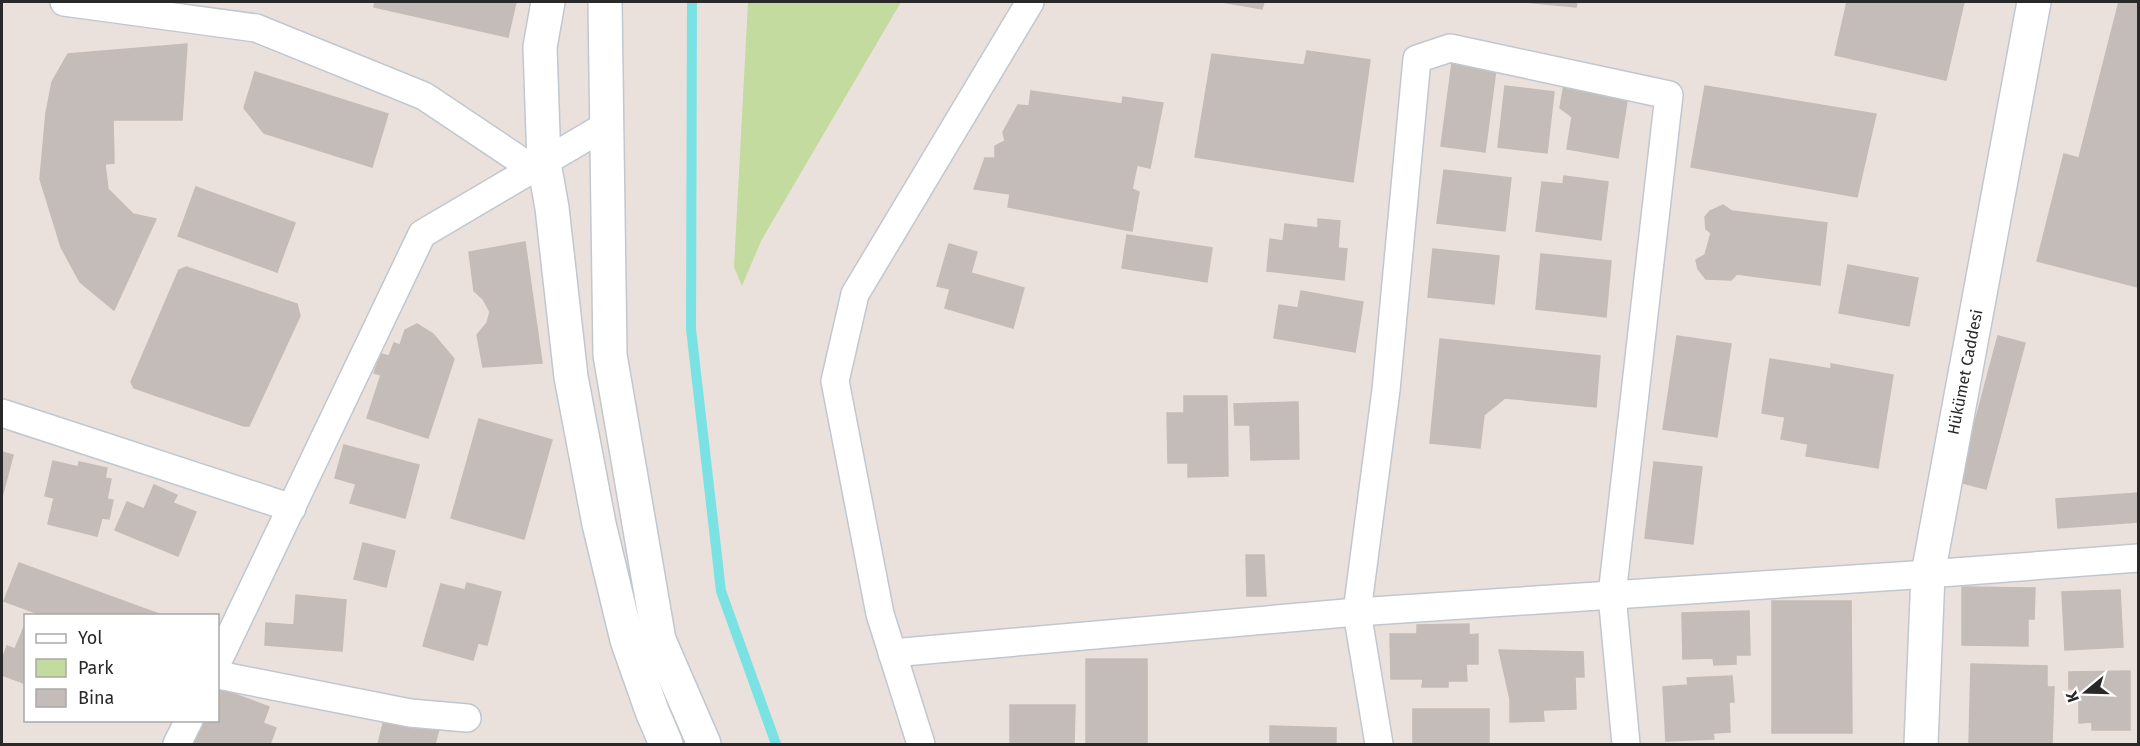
<svg xmlns="http://www.w3.org/2000/svg" width="2140" height="746" font-family="'Fira Sans',sans-serif">
	<style>
		.green { fill: #c3db9e }
		.lines { fill: none; stroke-linecap: round; stroke-linejoin: round }
		.stream { stroke: #7ae2e2; stroke-width: 10 }
		.building { fill: #c3bcb8; stroke: #c5bcb7; stroke-width: 1.5 }
		.street-casing { stroke: #c1c7cf; stroke-width: 30 }
		.secondary-casing { stroke: #c1c7cf; stroke-width: 36 }
		.street { stroke: #fff; stroke-width: 27 }
		.secondary { stroke: #fff; stroke-width: 33 }
		.labels { text-anchor: middle; dominant-baseline: central; stroke-width: 5; stroke-linejoin: round; paint-order: stroke }
		.street-label { font-size: 16px; fill: #292929; stroke: #fff }
	</style>
	<rect width="100%" height="100%" fill="#eae1dd"/>
	<path class="green" d="M748,2H901L761,241L742,286L734,267Z"/>
	<g class="lines">
		<path class="stream" d="M692,2L691,329L721,591L776,744"/>
	</g>
	<g class="building">
		<path d="M375,2H516L508,37L374,7Z"/>
		<path d="M1222,2H1264L1262,9Z"/>
		<path d="M1523,2H1577L1576,7Z"/>
		<path d="M1847,2H1964L1946,80L1835,55Z"/>
		<path d="M2119,2H2138V287L2037,261L2064,154L2079,158Z"/>
		<path d="M187,44L182,120H113L114,163L105,164L108,189L133,214L156,219L114,310L80,282L61,247L40,179L46,113L52,82L68,54Z"/>
		<path d="M1307,51L1370,60L1353,182L1195,157L1212,54L1304,65Z"/>
		<path d="M1452,63L1496,69L1485,152L1441,146Z"/>
		<path d="M255,72L388,114L372,167L264,133L244,108Z"/>
		<path d="M1564,85L1628,95L1618,158L1567,149L1572,117L1560,108Z"/>
		<path d="M1505,86L1554,92L1547,153L1498,147Z"/>
		<path d="M1705,86L1876,114L1857,197L1691,167Z"/>
		<path d="M1031,91L1122,104L1123,97L1163,103L1150,168L1137,165L1132,189L1139,192L1132,231L1008,207L1010,194L974,189L985,158H995V146L1005,141L1003,132L1018,105L1029,106Z"/>
		<path d="M1444,170L1511,178L1505,231L1437,223Z"/>
		<path d="M1564,176L1608,182L1601,240L1536,231L1542,182L1563,184Z"/>
		<path d="M196,187L295,223L277,272L178,236Z"/>
		<path d="M1723,205L1732,211L1827,223L1820,285L1737,274L1731,280L1706,279L1698,269L1696,260L1705,255L1711,233L1706,229L1705,217L1710,211Z"/>
		<path d="M1318,219L1340,221L1338,248L1347,249L1344,280L1267,271L1270,239L1283,241L1285,224L1318,228Z"/>
		<path d="M1127,235L1212,248L1207,282L1122,268Z"/>
		<path d="M525,242L542,363L483,367L477,335L487,323L490,312L483,299L474,291L469,252Z"/>
		<path d="M949,244L977,252L971,273L1024,288L1013,328L945,308L950,289L937,286Z"/>
		<path d="M1433,249L1499,256L1494,304L1428,297Z"/>
		<path d="M1541,254L1611,261L1606,317L1536,309Z"/>
		<path d="M1848,265L1918,278L1909,326L1839,313Z"/>
		<path d="M186,267L297,304L300,316L249,426H244L134,388L131,382L179,270Z"/>
		<path d="M1301,291L1363,302L1355,352L1274,338L1279,305L1298,308Z"/>
		<path d="M417,324L433,334L454,359L428,438L367,418L381,375L374,373L381,354L389,356L394,343L400,345L405,330Z"/>
		<path d="M1677,336L1731,344L1717,437L1663,429Z"/>
		<path d="M1998,336L2025,343L1986,489L1959,482Z"/>
		<path d="M1440,339L1600,356L1596,407L1505,398L1484,415L1480,448L1430,443Z"/>
		<path d="M1770,359L1831,369V364L1893,375L1878,468L1806,456L1808,444L1781,439L1785,417L1762,413Z"/>
		<path d="M1184,396H1227L1228,476L1188,477V463H1168L1167,413H1184Z"/>
		<path d="M1298,402L1299,459L1251,460L1250,425H1235L1234,404Z"/>
		<path d="M479,419L552,440L524,539L451,518Z"/>
		<path d="M344,445L419,465L405,518L350,503L356,484L335,478Z"/>
		<path d="M2,452L13,455L2,497Z"/>
		<path d="M53,461L78,467L79,462L107,468L105,478L111,479L107,499L113,500L109,519L102,518L97,536L48,524L54,498L45,496Z"/>
		<path d="M1654,462L1702,467L1693,544L1645,538Z"/>
		<path d="M154,485L177,495L173,503L196,512L178,556L115,530L127,502L144,509Z"/>
		<path d="M2138,493V522L2058,528L2056,499Z"/>
		<path d="M363,543L395,551L386,587L354,579Z"/>
		<path d="M1246,555H1264L1266,596H1247Z"/>
		<path d="M19,563L159,614V616H44L4,601Z"/>
		<path d="M467,583L501,592L487,645L478,643L473,660L423,646L441,584L465,590Z"/>
		<path d="M1962,587L2035,588L2034,619H2028V646L1962,645Z"/>
		<path d="M2120,590L2123,647L2065,650L2062,592Z"/>
		<path d="M296,595L346,600L342,651L265,645L266,623L294,625Z"/>
		<path d="M1772,601H1851L1852,733H1772Z"/>
		<path d="M1749,611L1750,655H1736V664L1714,665L1713,658L1683,659L1682,613Z"/>
		<path d="M1469,624V635L1478,634V664H1466L1467,681H1448V687H1422L1423,679H1391L1390,634H1417V625Z"/>
		<path d="M24,627L26,628V684L2,675V660L7,646L15,649Z"/>
		<path d="M1499,650L1583,652L1584,677H1575L1576,709L1543,710L1544,721L1510,722V699Z"/>
		<rect x="1086" y="659" width="61" height="85"/>
		<path d="M1971,664L2047,666V687H2054L2052,744H1969Z"/>
		<path d="M2130,671V730H2092V722L2079,723V689H2069V672Z"/>
		<path d="M1732,676L1734,702H1729L1730,732L1713,733L1714,739L1666,741L1663,687L1688,685L1687,678Z"/>
		<path d="M218,688L269,707L263,723L276,728L270,744H191L200,720H218Z"/>
		<path d="M1010,705H1075L1074,744H1010Z"/>
		<rect x="1413" y="709" width="76" height="35"/>
		<path d="M385,716L439,729L435,744H378Z"/>
		<path d="M1270,726L1336,728V744H1270Z"/>
	</g>
	<g class="lines">
		<g class="street-casing">
			<g id="street">
				<path d="M64,2L256,28L424,96L533,169"/>
				<path d="M2,413L292,508"/>
				<path d="M892,653L1357,612L1928,574L2138,558"/>
				<path d="M218,661L422,234L607,125"/>
				<path d="M218,675L410,713L467,718"/>
				<path d="M177,744L189,720"/>
				<path d="M921,744L880,614L835,381L855,294L1030,2"/>
				<path d="M1379,744L1357,612L1386,390L1417,59L1450,48L1669,95L1612,595L1626,744"/>
			</g>
		</g>
		<g class="secondary-casing">
			<g id="secondary">
				<path d="M548,2L540,47L544,163L552,208L571,377L599,524L627,640L652,711L666,744"/>
				<path d="M605,2L610,355L659,640L704,744"/>
				<path d="M1921,744L1928,574L2034,2"/>
			</g>
		</g>
		<use href="#street" class="street"/>
		<use href="#secondary" class="secondary"/>
	</g>
	<g class="labels">
		<g class="street-label">
			<text transform="translate(1965 372) rotate(-79)">Hükümet Caddesi</text>
		</g>
	</g>
	<rect width="2140" height="746" fill="none" stroke="#292929" stroke-width="6"/>
	<rect x="24" y="614" width="195" height="108" fill="#ffffff" stroke="#a9a9a9" stroke-width="1.5"/>
	<rect x="36" y="634" width="30" height="9" fill="#ffffff" stroke="#a9a9a9" stroke-width="1.5"/>
	<text x="78" y="644" font-size="18" fill="#292929">Yol</text>
	<rect x="36" y="659" width="30" height="18" fill="#c3db9e" stroke="#a9a9a9" stroke-width="1.5"/>
	<text x="78" y="674" font-size="18" fill="#292929">Park</text>
	<rect x="36" y="689" width="30" height="18" fill="#c3bcb8" stroke="#a9a9a9" stroke-width="1.5"/>
	<text x="78" y="704" font-size="18" fill="#292929">Bina</text>
	<g transform="translate(2086 692) rotate(251)" stroke="#ffffff" stroke-width="4.5" paint-order="stroke">
	<path d="M0-4.5L10 22L0 15L-10 22Z" fill="#292929"/>
	<text y="-9" font-size="16" font-weight="bold" text-anchor="middle" fill="#292929">K</text>
	</g>
</svg>
